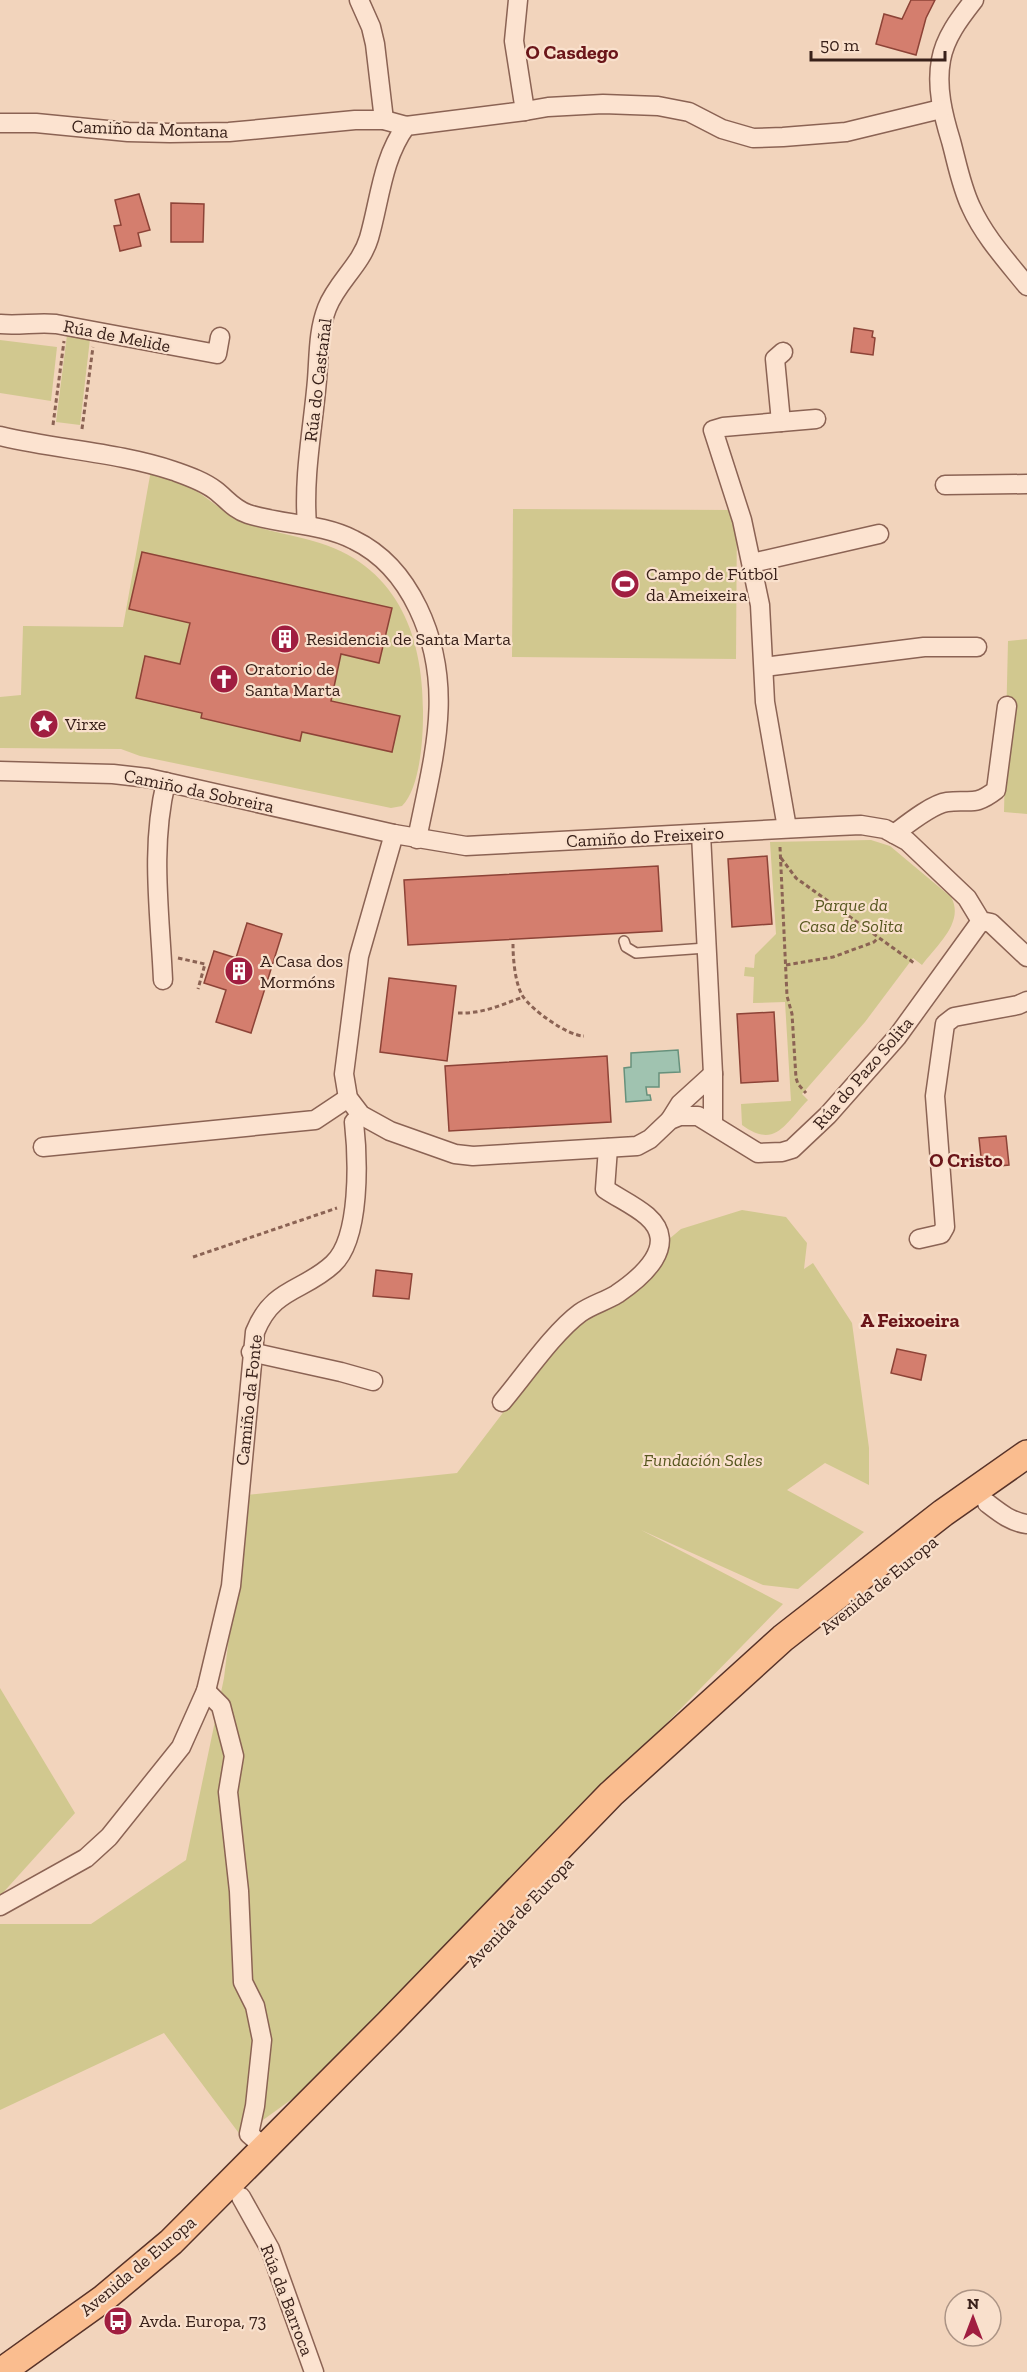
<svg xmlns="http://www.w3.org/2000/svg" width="1027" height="2372" font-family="'Zilla Slab',serif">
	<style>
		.green { fill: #d1c88f }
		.water { fill: #a0c3b0; stroke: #67917c; stroke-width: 1.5 }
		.building { fill: #d47e6e; stroke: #8d4337; stroke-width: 1.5 }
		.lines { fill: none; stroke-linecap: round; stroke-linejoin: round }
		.service-casing { stroke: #8b6354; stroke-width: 12 }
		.minor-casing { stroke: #8b6354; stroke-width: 21 }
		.primary-casing { stroke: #583329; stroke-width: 30 }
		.path { stroke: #8b6354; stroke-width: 3; stroke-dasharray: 4.5 3; stroke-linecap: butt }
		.service { stroke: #fce3d0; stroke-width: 9 }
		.minor { stroke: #fce3d0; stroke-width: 18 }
		.primary { stroke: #fabd8f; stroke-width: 27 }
		.labels { text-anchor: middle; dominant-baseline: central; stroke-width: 4.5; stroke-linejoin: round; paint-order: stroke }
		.street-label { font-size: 18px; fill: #39211a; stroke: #f9e0cc }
		.poi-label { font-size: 18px; fill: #39211a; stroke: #f9e0cc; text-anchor: start }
		.park-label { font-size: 18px; font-style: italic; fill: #57571f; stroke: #f9e0cc }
		.neighbourhood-label { font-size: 20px; font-weight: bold; fill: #6a1519; stroke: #f9e0cc }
	</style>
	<rect width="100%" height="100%" fill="#f2d4bc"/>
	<g class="green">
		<path d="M67,335L90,339L80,425L56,422Z"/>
		<path d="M0,340L57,347L51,401L0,393Z"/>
		<path d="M151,470C165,476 180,481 193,489C208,498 222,511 238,519C261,531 289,534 313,541C397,564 424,635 423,715C423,740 420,788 402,806L391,808L140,756L121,749L0,748V697L21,695L23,626L123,627Z"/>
		<path d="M513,509L737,510L736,659L512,657Z"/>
		<path d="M1027,639V814L1004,812L1008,641Z"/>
		<path d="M871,840L890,846L951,897C965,922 937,945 922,965L913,958L865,1022L802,1094L808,1100C784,1125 775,1149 742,1125L741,1104L791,1101L785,1002L753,1003L754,977L744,976L745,967L754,968L755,955L776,934L770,842Z"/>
		<path d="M742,1210L786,1217L807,1243L804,1269L813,1263L852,1323L869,1448V1485L825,1463L787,1490L864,1532L798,1589L763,1585L641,1530L783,1604L317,2081L241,2136L164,2033L0,2110V1924H91L186,1860L224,1678L246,1495L457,1473L575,1318L681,1229Z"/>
		<path d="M0,1688L75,1813L0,1896Z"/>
	</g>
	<path class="water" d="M678,1050L680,1072L659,1073V1087H646L647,1095H650L651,1100L626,1102L624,1068L631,1067V1053Z"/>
	<g class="building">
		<path d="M911,0H935L926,18L916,55L876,44L884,14L902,19Z"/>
		<path d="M139,194L150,230L138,233L141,246L120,251L114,226L121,225L115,200Z"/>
		<path d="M171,203L204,204L203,242H171Z"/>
		<path d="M854,328L873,331L872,337L875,338L873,355L851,352Z"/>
		<path d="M142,552L392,608L379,663L341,654L331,701L400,716L392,752L302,732L300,741L201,718L202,713L136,698L145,656L180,664L190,623L129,609Z"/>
		<path d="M767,856L772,924L732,927L728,859Z"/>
		<path d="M658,866L662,931L408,945L404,880Z"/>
		<path d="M247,923L282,934L251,1033L216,1022L226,990L204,983L214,951L236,958Z"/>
		<path d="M389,978L456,986L447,1061L380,1052Z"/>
		<path d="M774,1012L778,1081L741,1083L737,1014Z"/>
		<path d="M607,1056L611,1122L449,1131L445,1066Z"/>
		<path d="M1006,1136L1009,1165L989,1167L988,1156L981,1157L979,1138Z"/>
		<path d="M376,1270L412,1274L409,1299L373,1296Z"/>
		<path d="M897,1349L926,1355L921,1380L891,1373Z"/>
	</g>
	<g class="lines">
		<g class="service-casing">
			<path id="service" d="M624,941L626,947L636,953L706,948"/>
		</g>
		<g class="minor-casing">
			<g id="minor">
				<path d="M359,0L371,27L375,44L384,120"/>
				<path d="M974,0C960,18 945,37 941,60C936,87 943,115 951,141C957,163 961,186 971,207C984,236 1007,261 1027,286"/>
				<path d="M525,111L548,107L603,104L658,106L689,112L722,129L753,138L783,137L846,132L941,109"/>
				<path d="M0,123H36L128,132L170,133L229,132L355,120H384L406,126"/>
				<path d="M0,324C19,326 37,322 56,324L217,354L220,337"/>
				<path d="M781,422L775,359L783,352"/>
				<path d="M0,436C58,450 117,452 174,471C188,476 203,481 215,490C227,499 233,509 248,514C282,525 321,523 354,540C383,554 404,579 418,608C456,687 433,758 417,839"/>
				<path d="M945,485L1027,484"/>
				<path d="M307,525C303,476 313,428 317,380C319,355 318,331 327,308C337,282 361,265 369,238C380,200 382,159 406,126L525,111L514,41L518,0"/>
				<path d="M752,563L879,534"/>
				<path d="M764,667L924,647H977"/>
				<path d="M0,771L113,774L148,778L394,834L466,846L838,826L861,825L885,829L907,841L967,898L981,921L991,923L1027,957"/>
				<path d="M787,828L765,702L760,605L742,520L713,430L723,427L816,419"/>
				<path d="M394,834L359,956L344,1074L348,1098L361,1115L390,1131L455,1154L473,1156L637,1146L650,1139L670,1120L680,1116H698L758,1153L782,1152L792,1149L828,1115L897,1037L981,921"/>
				<path d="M701,834L713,1074V1124"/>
				<path d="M894,834C906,825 932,804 947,802C971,799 974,807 996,790L1007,706"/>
				<path d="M163,980C160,913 150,848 166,782"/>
				<path d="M670,1120L680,1104L713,1074"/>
				<path d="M43,1147L315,1120L348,1098"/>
				<path d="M919,1239L941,1234L945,1227L935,1096L945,1024L954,1017L1018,1005L1027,1001"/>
				<path d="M251,1352L341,1372L373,1381"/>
				<path d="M502,1402C524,1376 554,1332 580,1313C591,1305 606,1301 617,1294C642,1277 680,1245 647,1216C634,1205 618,1198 605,1189L608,1148"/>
				<path d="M987,1503C1000,1513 1011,1522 1027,1524"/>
				<path d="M206,1691L231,1586L255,1332C273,1287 303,1292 333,1264C361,1238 358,1158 354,1122L361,1115"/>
				<path d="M0,1906L86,1858L109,1837L181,1747L206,1691L221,1706L234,1756L228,1792L239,1891L243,1982L255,2006L262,2040L255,2106L249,2134L265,2148"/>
				<path d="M241,2197L270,2249L314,2372"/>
			</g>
		</g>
		<g class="primary-casing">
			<path id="primary" d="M1,2372L103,2299L171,2242L388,2024L611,1794L783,1638L943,1513L1027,1454"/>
		</g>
		<g class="path">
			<path d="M53,425L64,341"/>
			<path d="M82,429L93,347"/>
			<path d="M780,847L787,996L792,1014L796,1078L798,1084L806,1093"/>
			<path d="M781,858L796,878L914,963"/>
			<path d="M513,944C513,959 515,982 522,995C531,1010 568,1036 584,1036"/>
			<path d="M178,958L205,964L198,989"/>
			<path d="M786,965L833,957L874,942L878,938"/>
			<path d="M458,1013C482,1014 501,1005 523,997"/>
			<path d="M193,1257L337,1208"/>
		</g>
		<use href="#service" class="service"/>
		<use href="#minor" class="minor"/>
		<use href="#primary" class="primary"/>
	</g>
	<defs>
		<g id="stadium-disc" transform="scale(1.5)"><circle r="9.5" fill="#a01e40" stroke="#f9e0cc"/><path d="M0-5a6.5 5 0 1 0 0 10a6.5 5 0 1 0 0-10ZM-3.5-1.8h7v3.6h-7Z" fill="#fff"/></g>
		<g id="building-disc" transform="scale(1.5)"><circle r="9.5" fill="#a01e40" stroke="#f9e0cc"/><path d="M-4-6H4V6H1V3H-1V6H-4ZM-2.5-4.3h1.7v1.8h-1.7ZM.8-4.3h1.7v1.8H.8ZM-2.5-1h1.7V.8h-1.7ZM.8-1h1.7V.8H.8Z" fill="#fff"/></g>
		<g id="church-disc" transform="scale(1.5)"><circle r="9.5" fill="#a01e40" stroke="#f9e0cc"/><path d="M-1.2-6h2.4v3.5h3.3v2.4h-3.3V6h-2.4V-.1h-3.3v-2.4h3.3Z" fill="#fff"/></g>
		<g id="sight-disc" transform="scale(1.5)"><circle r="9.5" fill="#a01e40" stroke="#f9e0cc"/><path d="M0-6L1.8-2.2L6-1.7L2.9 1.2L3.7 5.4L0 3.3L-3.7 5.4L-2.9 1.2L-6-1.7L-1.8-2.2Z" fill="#fff"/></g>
		<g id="bus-disc" transform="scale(1.5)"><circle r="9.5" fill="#a01e40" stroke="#f9e0cc"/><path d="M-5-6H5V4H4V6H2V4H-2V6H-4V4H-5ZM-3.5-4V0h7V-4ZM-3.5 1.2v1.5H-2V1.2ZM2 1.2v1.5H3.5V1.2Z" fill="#fff"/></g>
	</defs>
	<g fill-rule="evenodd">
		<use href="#stadium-disc" x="625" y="584"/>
		<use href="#building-disc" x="285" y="639"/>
		<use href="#church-disc" x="224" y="679"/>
		<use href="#sight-disc" x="44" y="724"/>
		<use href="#building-disc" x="239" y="971"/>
		<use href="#bus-disc" x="118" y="2321"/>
	</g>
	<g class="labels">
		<g class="street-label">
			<text transform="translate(150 129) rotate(2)">Camiño da Montana</text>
			<text transform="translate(117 336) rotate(11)">Rúa de Melide</text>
			<text transform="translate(318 380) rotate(-83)">Rúa do Castañal</text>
			<text transform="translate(199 791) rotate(12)">Camiño da Sobreira</text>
			<text transform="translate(645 837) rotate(-3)">Camiño do Freixeiro</text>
			<text transform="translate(863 1073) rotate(-49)">Rúa do Pazo Solita</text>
			<text transform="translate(249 1400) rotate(-84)">Camiño da Fonte</text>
			<text transform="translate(879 1585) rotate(-39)">Avenida de Europa</text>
			<text transform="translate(520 1912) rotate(-46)">Avenida de Europa</text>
			<text transform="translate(138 2266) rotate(-40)">Avenida de Europa</text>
			<text transform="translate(287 2300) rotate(69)">Rúa da Barroca</text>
		</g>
		<g class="poi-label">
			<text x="646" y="574">Campo de Fútbol<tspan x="646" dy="21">da Ameixeira</tspan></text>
			<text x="306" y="639">Residencia de Santa Marta</text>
			<text x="245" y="669">Oratorio de<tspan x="245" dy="21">Santa Marta</tspan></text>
			<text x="65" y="724">Virxe</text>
			<text x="260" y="961">A Casa dos<tspan x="260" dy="21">Mormóns</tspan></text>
			<text x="139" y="2321">Avda. Europa, 73</text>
		</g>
		<g class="park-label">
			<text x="851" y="905">Parque da<tspan x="851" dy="21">Casa de Solita</tspan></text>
			<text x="703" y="1460">Fundación Sales</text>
		</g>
		<g class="neighbourhood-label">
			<text x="572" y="52">O Casdego</text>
			<text x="966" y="1160">O Cristo</text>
			<text x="910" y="1320">A Feixoeira</text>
		</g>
	</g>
	<g transform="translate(973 2318)"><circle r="28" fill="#f9e0cc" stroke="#ac9485" stroke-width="1.5"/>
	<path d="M0-4.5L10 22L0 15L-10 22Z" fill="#a01e40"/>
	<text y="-9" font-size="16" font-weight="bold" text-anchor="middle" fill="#39211a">N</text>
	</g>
	<path d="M811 51v9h134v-9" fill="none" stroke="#39211a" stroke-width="3"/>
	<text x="820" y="51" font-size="18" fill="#39211a" stroke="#f9e0cc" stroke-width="4.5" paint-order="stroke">50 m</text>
</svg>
